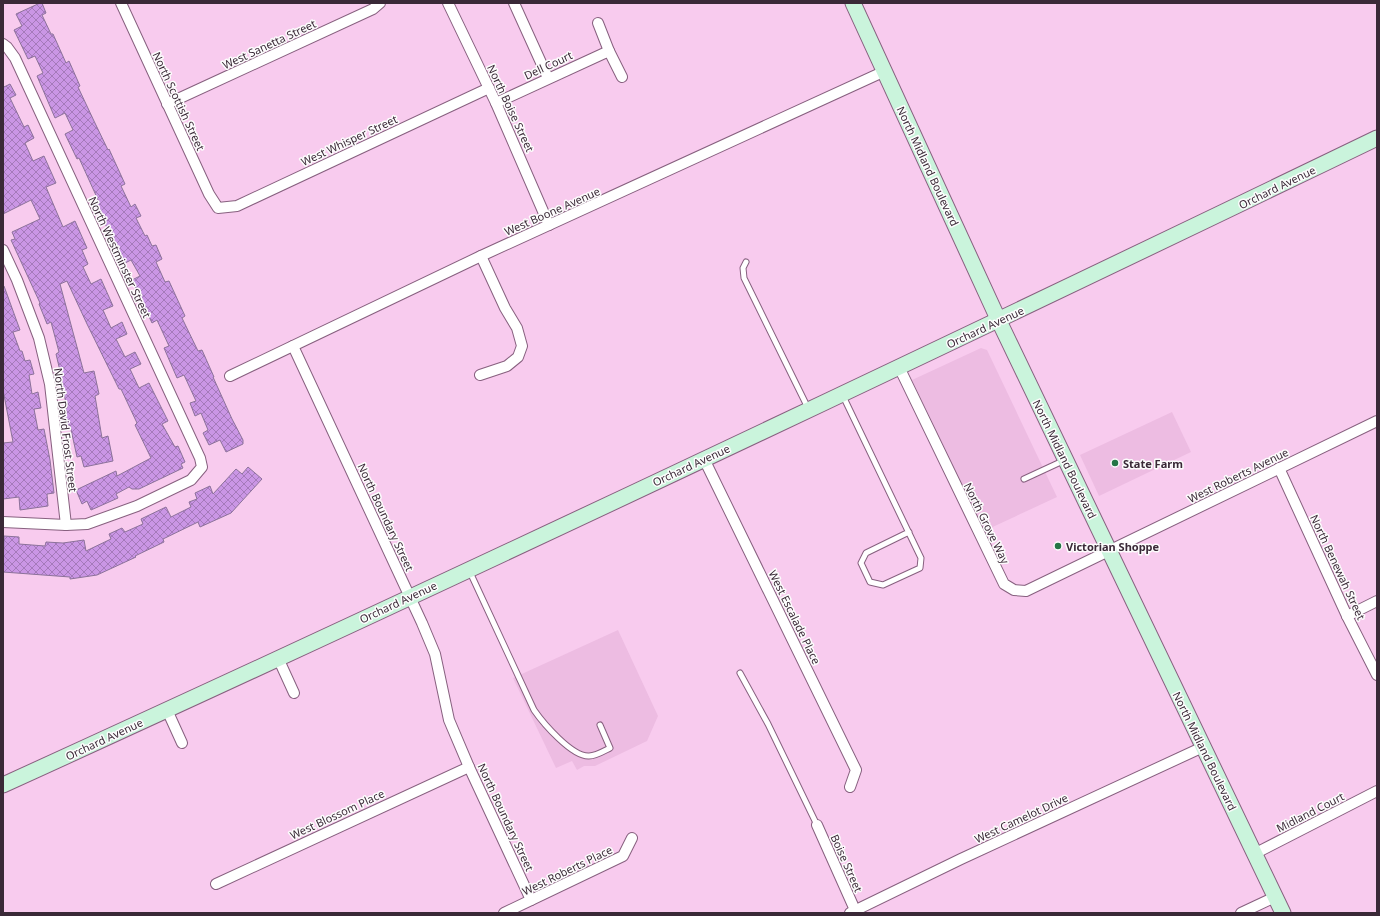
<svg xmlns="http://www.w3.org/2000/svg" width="1380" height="916" font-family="'Noto Sans',sans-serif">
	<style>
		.built { fill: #edbce2 }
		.building { fill: url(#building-cross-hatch); stroke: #8c729a }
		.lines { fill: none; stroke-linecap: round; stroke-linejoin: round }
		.lane-casing { stroke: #87607f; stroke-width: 7 }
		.street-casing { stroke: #87607f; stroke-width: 12 }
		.secondary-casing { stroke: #87607f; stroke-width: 17 }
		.lane { stroke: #fff; stroke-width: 5 }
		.street { stroke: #fff; stroke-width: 10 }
		.secondary { stroke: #caf4dc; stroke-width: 15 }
		.poi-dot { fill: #247546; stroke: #fcfcfc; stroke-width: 1.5 }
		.labels { text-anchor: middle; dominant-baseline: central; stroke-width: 3; stroke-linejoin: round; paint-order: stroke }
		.street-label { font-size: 11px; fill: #3a2937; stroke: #fcfcfc }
		.poi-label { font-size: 11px; font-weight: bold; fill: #3a2937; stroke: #fcfcfc; text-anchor: start }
	</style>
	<defs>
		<pattern id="building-cross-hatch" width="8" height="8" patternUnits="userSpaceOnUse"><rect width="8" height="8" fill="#ca96e5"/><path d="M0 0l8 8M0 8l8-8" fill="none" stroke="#a57aba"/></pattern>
	</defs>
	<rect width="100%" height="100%" fill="#f8cbee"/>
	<g class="built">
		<path d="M981,348L987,350L1057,497L984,531L912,380Z"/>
		<path d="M1172,412L1191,452L1099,496L1080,455Z"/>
		<path d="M618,630L658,716L647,741L595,766H584L577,770L572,761L556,768L513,678Z"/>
	</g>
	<g class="building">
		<path d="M40,3H42L46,13L42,15L51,34H53L66,63L69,61L80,86L78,87L94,121L108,150L109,149L125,184L121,186L131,207L135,204L141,216L136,218L145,236L147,235L152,246L156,245L162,259L156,262L165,282L169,281L185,316L182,318L198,351L202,350L214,377H213L232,419L243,440V444L226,452L220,440L209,445L203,433L208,430L201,413L195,416L190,403L196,401L184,375L177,378L164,348L169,346L157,320L152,323L132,280L140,276L131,260L123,264L96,203L99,202L79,158L77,159L65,134L73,130L65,113L55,118L37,76L43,73L35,56L28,59L14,30L22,26L16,14Z"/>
		<path d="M10,84L16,95L10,98L24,127L28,125L34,138L25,143L33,161L44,156L56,183L46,187L63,227L75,221L87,248L82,250L88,264L83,267L91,284L101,279L113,306L103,310L111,328L122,322L127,334L116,339L125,357L135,352L141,364L130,369L139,388L149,383L168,421L162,424L175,447L178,446L185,462L181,464L183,468L139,489H132L129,487L116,494L118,498L91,510L87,501L82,504L76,490L116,471L117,476L151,458L135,425L137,423L121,389H119L87,324L67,281L60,284L84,373L94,371L99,394L95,396L102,438L108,436L113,461L84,467L81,456L77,457L70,425H67L64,409L67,408L60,375H61L56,354L59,352L51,322L47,324L39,304L40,303L11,240L15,239L12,232L40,219L31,200L3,214V85L4,87Z"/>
		<path d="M3,286H4L20,330L13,332L20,351H22L25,361L30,360L34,374L29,375L32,394L38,392L41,408L34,409L38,430L44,429L50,460L54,493L47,494L48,506L20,510L19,497L3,499V443L13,442L3,390Z"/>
		<path d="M248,467L262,479L231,513L200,527L198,522L163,539L164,542L135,556L136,557L97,575L70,579V577L3,572L4,536L19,537V544L45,546L46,542L63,543L84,540L86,551L111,539L109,534L122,528L125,532L143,524L141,519L166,507L171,517L191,507L189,502L197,499L195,493L210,486L213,494L236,469L242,474Z"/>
	</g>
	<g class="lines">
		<g class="lane-casing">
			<g id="lane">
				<path d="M746,262L743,268L744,278L808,408"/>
				<path d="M843,396L921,558L920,568L883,585L870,582L861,563L866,553L909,532"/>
				<path d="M1024,479L1065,460"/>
				<path d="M469,570L534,710C543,723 572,757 589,756C596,756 604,751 610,748L600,725"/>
				<path d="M740,673L768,724L817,825"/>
			</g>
		</g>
		<g class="street-casing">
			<g id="street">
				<path d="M121,3L209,194L218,208L237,206L489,88"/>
				<path d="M448,3L496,103L549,225"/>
				<path d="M514,3L548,78"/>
				<path d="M598,23L609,51"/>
				<path d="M3,44L7,47L15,58L200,458L202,467L191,480L137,506L87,524L66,525L3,522"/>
				<path d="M496,103L609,51L622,77"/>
				<path d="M167,104L373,9L380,3"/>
				<path d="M3,250L17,280L39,338L50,384L66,525"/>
				<path d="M293,346L422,623L435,654L449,720L469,767L531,900"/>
				<path d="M899,367L1004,584L1014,590L1026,591L1377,421"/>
				<path d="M480,375L507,366L518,357L522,346L517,328L505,308L481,256"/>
				<path d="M230,376L481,256L885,71"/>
				<path d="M704,459L856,770L850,787"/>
				<path d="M1279,468L1347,616L1377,675"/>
				<path d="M1347,616L1377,601"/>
				<path d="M278,658L294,693"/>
				<path d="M167,710L182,743"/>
				<path d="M817,825L855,910"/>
				<path d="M1254,854L1377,791"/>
				<path d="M216,884L469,767"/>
				<path d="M504,913L623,856L632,838"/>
				<path d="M850,913L961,859L1203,747"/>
				<path d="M1241,913L1275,897"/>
			</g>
		</g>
		<g class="secondary-casing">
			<g id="secondary">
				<path d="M853,3L999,321L1283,913"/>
				<path d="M3,785C464,575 921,358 1377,138"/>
			</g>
		</g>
		<use href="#lane" class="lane"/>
		<use href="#street" class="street"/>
		<use href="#secondary" class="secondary"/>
	</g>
	<g class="poi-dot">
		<circle cx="1115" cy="463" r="4"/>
		<circle cx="1058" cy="546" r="4"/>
	</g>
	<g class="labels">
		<g class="street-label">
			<text transform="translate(269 44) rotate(-25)">West Sanetta Street</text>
			<text transform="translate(548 65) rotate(-25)">Dell Court</text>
			<text transform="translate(179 101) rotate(65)">North Scottish Street</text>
			<text transform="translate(511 108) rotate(65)">North Boise Street</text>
			<text transform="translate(349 140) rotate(-25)">West Whisper Street</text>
			<text transform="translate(928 166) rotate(65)">North Midland Boulevard</text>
			<text transform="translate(1277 187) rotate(-26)">Orchard Avenue</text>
			<text transform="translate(552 211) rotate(-24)">West Boone Avenue</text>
			<text transform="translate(120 257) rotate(65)">North Westminster Street</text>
			<text transform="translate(985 327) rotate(-25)">Orchard Avenue</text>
			<text transform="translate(66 430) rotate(83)">North David Frost Street</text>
			<text transform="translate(1065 459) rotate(64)">North Midland Boulevard</text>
			<text transform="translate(691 465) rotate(-25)">Orchard Avenue</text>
			<text transform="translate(1238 475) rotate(-26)">West Roberts Avenue</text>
			<text transform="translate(386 517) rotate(65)">North Boundary Street</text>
			<text transform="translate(987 523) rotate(64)">North Grove Way</text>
			<text transform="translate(1338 567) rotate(65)">North Benewah Street</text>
			<text transform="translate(398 602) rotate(-25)">Orchard Avenue</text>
			<text transform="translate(795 617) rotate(64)">West Escalade Place</text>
			<text transform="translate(104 739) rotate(-25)">Orchard Avenue</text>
			<text transform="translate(1205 751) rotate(64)">North Midland Boulevard</text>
			<text transform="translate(1310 812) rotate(-27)">Midland Court</text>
			<text transform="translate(337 814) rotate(-25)">West Blossom Place</text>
			<text transform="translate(506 817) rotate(65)">North Boundary Street</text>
			<text transform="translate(1021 818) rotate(-25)">West Camelot Drive</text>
			<text transform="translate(847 863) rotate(66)">Boise Street</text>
			<text transform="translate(567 870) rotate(-26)">West Roberts Place</text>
		</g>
		<g class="poi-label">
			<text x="1123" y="463">State Farm</text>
			<text x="1066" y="546">Victorian Shoppe</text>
		</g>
	</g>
	<rect width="1380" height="916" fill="none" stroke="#3a2937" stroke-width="8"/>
</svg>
